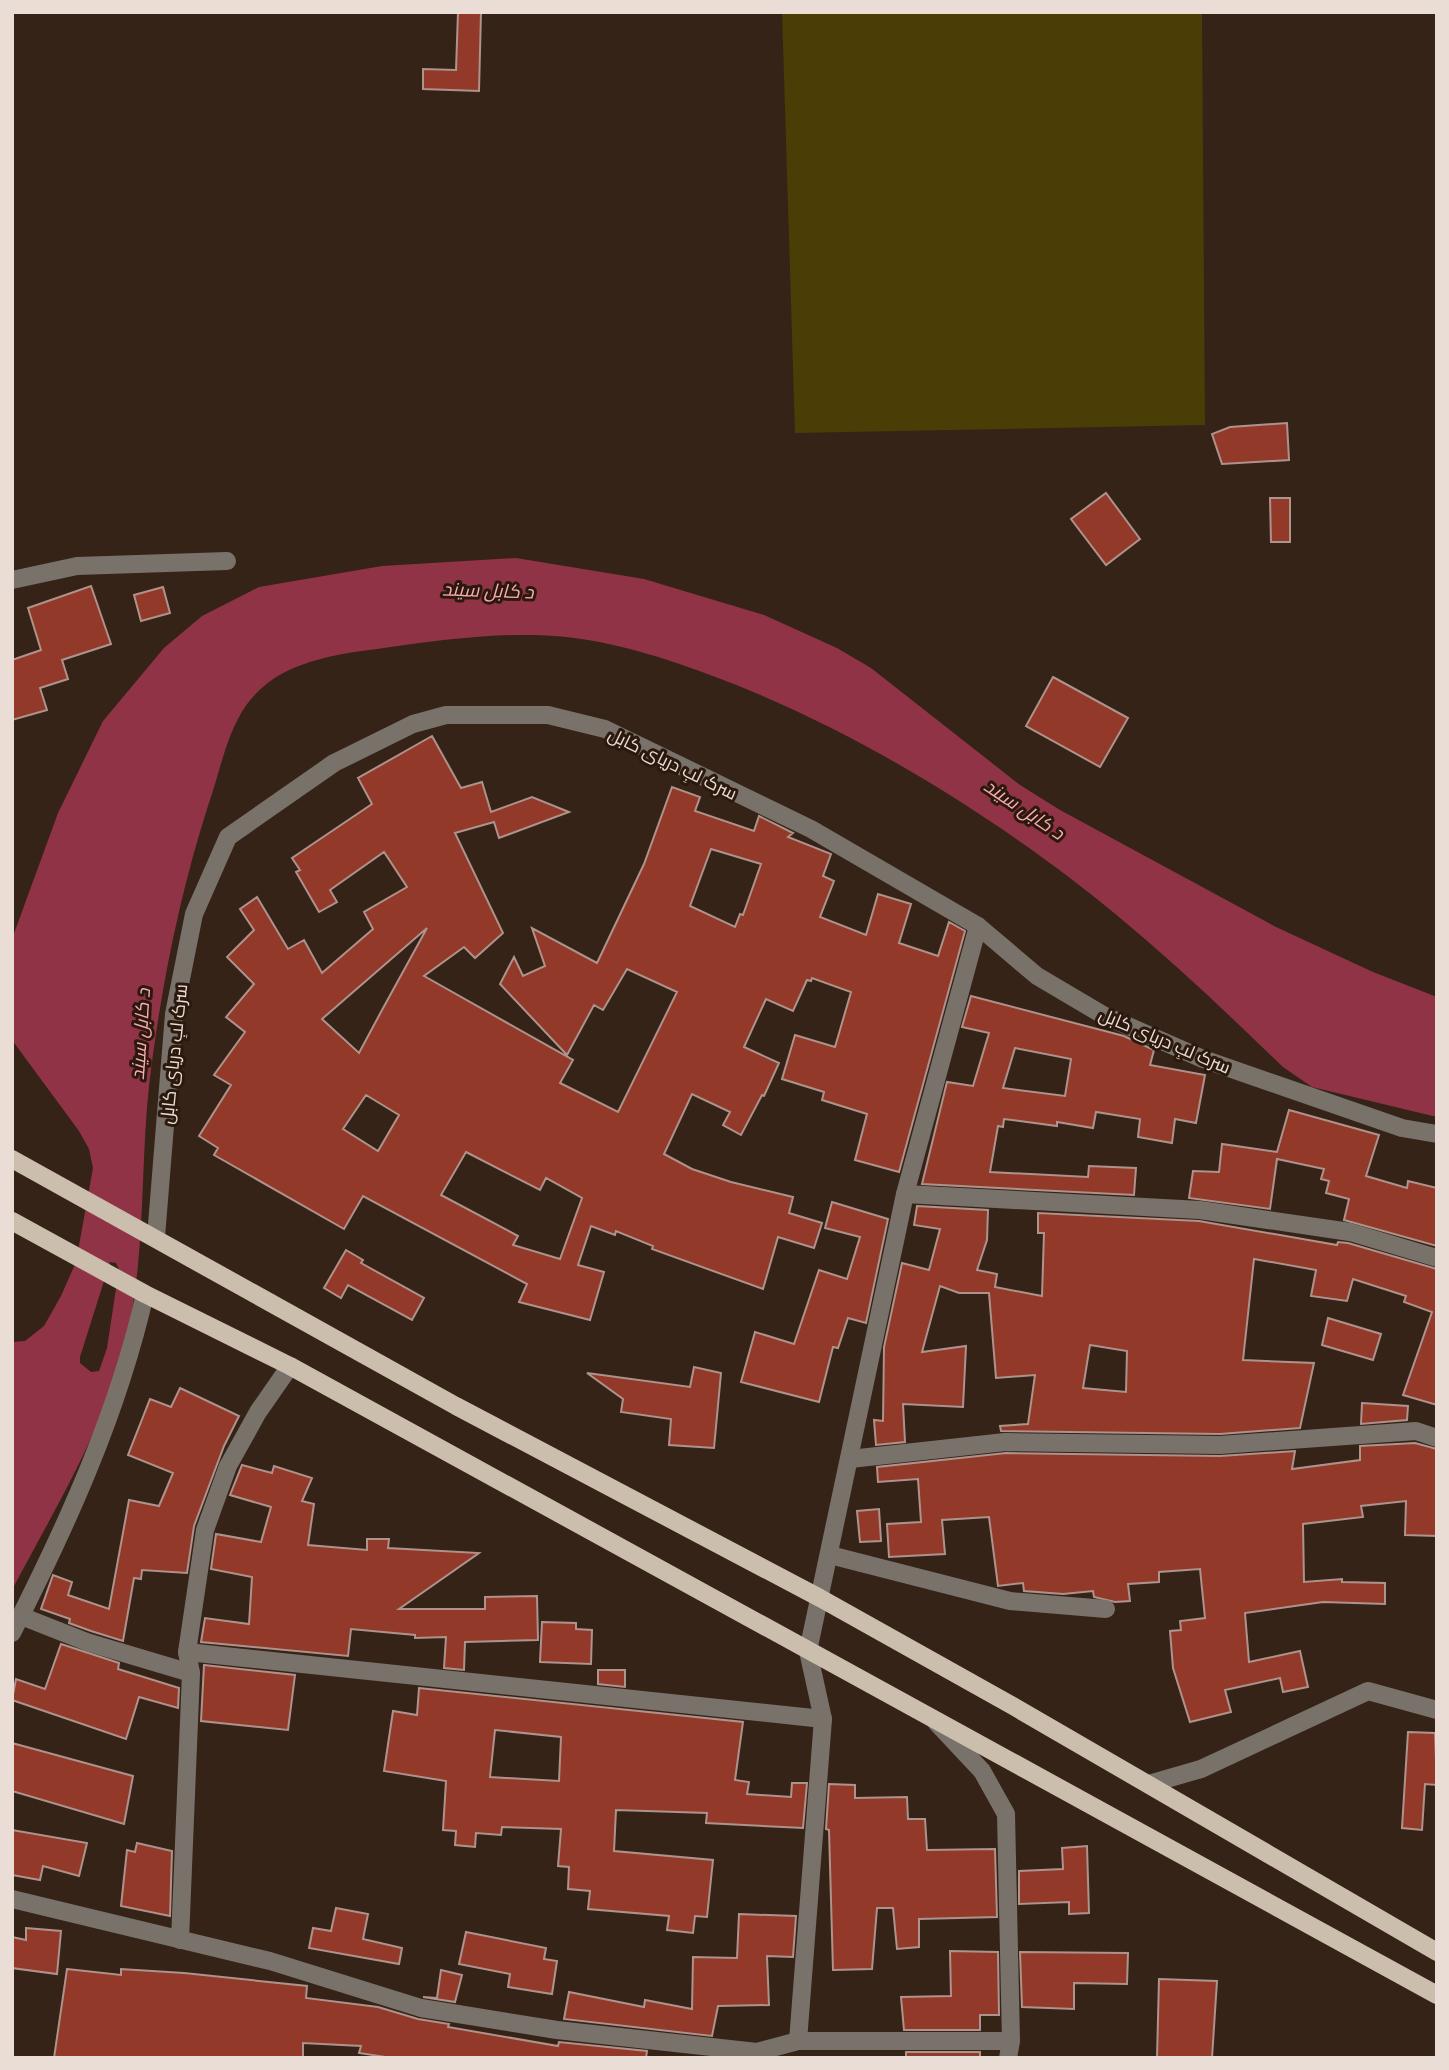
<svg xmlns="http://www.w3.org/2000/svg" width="1449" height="2070" font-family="'Playfair Display',Cairo,serif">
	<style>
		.green { fill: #4a3d05 }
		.water { fill: #903346; fill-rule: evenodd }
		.building { fill: #933929; stroke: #ae928c; stroke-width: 2; fill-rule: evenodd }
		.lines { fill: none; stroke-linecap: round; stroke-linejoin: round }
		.minor { stroke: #79726a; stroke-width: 18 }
		.major { stroke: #ccbeac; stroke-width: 18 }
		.labels { text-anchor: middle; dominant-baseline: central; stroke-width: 6; stroke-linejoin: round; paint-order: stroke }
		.street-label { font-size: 18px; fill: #e9ddd5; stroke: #2b190e }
		.water-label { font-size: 19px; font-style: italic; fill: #f9aab3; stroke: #2b190e }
	</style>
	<rect width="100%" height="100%" fill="#352317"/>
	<path class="green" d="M782,12H1202L1205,425L795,433Z"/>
	<path class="water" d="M516,558L644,579L764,615L837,648L871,668L1020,785L1060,810L1276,927L1373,972L1437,997V1117L1312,1087L1283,1067C1230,1016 1176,964 1119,917C1002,820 852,727 710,675C654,654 595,636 535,635C490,634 442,640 398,646C344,654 279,657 245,707C226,735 219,775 208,806C179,896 160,993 149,1086C140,1170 146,1257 126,1340C105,1428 54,1510 12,1590V1342L25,1341L44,1326L61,1296L76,1262L93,1168L89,1149L79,1131L12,1040V939L58,813L103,721L164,648L202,616L259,587L382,566ZM110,1262L116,1263L119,1269L107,1348L99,1371L91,1372L80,1363V1357Z"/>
	<g class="building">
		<path d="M458,12H481L479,91L423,89V69L456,70Z"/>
		<path d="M1287,423L1289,460L1222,464L1212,434L1230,427Z"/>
		<path d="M1106,493L1140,539L1106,565L1071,519Z"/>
		<path d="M1270,498H1290V542H1271Z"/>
		<path d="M91,586L111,644L62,660L68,679L40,688L47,710L12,720V660L41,650L28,608Z"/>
		<path d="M163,587L170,613L141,621L134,595Z"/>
		<path d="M1053,677L1128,718L1100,767L1026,726Z"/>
		<path d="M432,736L461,788L482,782L491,812L532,797L569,812L499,838L494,822L455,833L503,933L475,958L464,947L424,976L573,1060L560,1083L618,1112L677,992L627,969L603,1010L594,1005L567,1055L500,984L514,957L523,976L545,966L532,928L597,963L644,864L672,787L700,797L695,811L754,831L759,816L793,833L788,837L831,854L823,876L834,881L820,917L866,935L878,894L911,904L899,943L938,956L949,922L965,931L899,1172L855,1160L867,1114L822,1100L824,1092L782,1079L795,1035L835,1047L851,992L812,978L811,981L807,980L793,1011L766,999L744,1047L779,1063L764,1096L762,1095L741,1135L723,1125L730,1112L692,1094L664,1154L692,1169L731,1182L793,1197L789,1213L822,1223L814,1248L778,1237L763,1289L652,1249L653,1246L616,1231L615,1235L591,1226L578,1265L604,1272L590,1320L519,1302L527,1284L363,1196L344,1229L214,1155L218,1148L199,1136L231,1085L214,1075L245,1032L226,1017L254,984L227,957L254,930L240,909L257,897L288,949L304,940L322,973L373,929L364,912L407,887L384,852L330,890L337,902L319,912L296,872L300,870L292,858L372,804L358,778ZM711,849L761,864L743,915L740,914L735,927L690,906ZM427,928L382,1010L359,1053L322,1019ZM366,1095L399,1115L378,1151L343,1129ZM466,1152L540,1190L546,1178L582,1198L560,1259L513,1245L518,1236L441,1195Z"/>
		<path d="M971,996L1124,1036L1154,1050L1150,1065L1205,1075L1196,1123L1175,1119L1172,1143L1138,1137L1140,1119L1096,1112L1093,1128L1057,1122V1126L1004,1119L1003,1127L998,1126L990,1172L1088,1177L1089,1166L1136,1168L1134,1195L922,1184L947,1082L973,1086L989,1033L962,1027ZM1015,1048L1071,1059L1065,1096L1003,1088Z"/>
		<path d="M1289,1110L1379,1135L1366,1176L1407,1188L1408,1181L1437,1188V1246L1344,1220L1349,1199L1326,1193L1329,1181L1321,1179L1324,1169L1277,1159L1270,1209L1189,1198L1193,1171L1219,1172L1222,1144L1277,1152Z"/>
		<path d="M832,1202L888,1219L866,1323L848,1318L838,1348L833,1347L819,1402L741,1382L755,1332L794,1344L819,1270L847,1279L860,1237L825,1228Z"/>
		<path d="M917,1206L988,1210L987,1240L977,1270L997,1274L995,1287L1042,1296L1044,1233H1038V1213L1199,1221L1337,1245L1338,1242L1348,1243L1437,1269V1405L1403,1395L1432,1312L1404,1302L1406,1296L1353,1279L1347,1301L1311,1296L1316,1270L1254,1259L1243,1360L1314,1363L1300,1428L1220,1434L1001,1431L1000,1426L1028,1424L1035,1375L996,1378L989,1293H959L940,1286L922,1352L966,1346L963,1407L903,1404L905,1442L876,1445L874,1420L883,1421L884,1347L902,1263L929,1270L940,1229L914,1225ZM1090,1345L1127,1351L1126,1392L1083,1388Z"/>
		<path d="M346,1250L363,1260L361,1263L424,1298L412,1320L348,1285L341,1298L324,1288Z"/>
		<path d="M1328,1318L1381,1334L1373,1360L1322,1345Z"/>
		<path d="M694,1367L721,1373L714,1448L669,1445L671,1419L621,1412L623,1399L587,1373L690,1387Z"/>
		<path d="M180,1388L239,1416L224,1446L194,1526L187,1573L142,1570L141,1579L134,1578L123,1641L91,1631L69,1623L70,1619L41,1609L53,1575L72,1582L68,1595L109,1609L129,1500L159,1506L173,1473L128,1455L150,1399L171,1407Z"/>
		<path d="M1362,1403L1408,1406L1407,1420L1361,1424Z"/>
		<path d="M1415,1443L1437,1449V1536L1405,1535L1406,1501L1361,1506L1363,1517L1303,1524L1304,1582L1342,1579V1582L1385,1583V1604L1323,1602L1245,1613L1249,1662L1300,1651L1308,1687L1283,1692L1280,1678L1225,1690L1231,1712L1190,1722L1173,1668L1170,1631L1181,1630L1180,1621L1205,1618L1200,1569L1159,1572V1582L1128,1584L1130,1601L1115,1602L1094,1597L1093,1591L1063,1594L1024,1591L1023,1583L998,1586L989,1517L942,1520L945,1554L889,1557L887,1524L921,1522L918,1479L878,1482L877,1467L1006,1453L1220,1456L1295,1451L1292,1469L1360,1460V1446Z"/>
		<path d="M242,1465L272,1473L274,1466L312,1478L302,1501L314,1504L308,1545L367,1550V1539H389L388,1548L479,1553L399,1609H485V1597L537,1596L538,1640L465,1642L464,1670L444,1668L446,1637L415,1638V1635L351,1629L348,1656L201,1642L205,1618L249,1624L252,1577L211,1569L216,1534L261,1542L271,1507L230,1495Z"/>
		<path d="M879,1509L881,1541L860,1542L857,1511Z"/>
		<path d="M542,1622L576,1623V1629L592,1630L591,1664L540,1662Z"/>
		<path d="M61,1644L119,1663L118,1669L179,1688L178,1708L139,1697L126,1739L12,1700L16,1679L45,1689Z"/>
		<path d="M204,1665L295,1675L288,1730L201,1721Z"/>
		<path d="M598,1670H625V1687L598,1684Z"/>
		<path d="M419,1688L743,1722L735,1780L749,1782L747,1794L791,1797L792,1783H807L803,1828L706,1823L707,1813L616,1810L614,1851L713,1860L707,1917L695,1916L693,1933L667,1930L669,1916L588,1909L590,1891L568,1889L569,1867L558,1866L561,1829L502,1827L501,1835L476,1833L475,1847L455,1845L456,1831L443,1830L446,1781L384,1771L393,1711L417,1715ZM495,1730L561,1737L559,1781L490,1777Z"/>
		<path d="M1408,1732L1435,1733L1437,1785L1425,1784L1422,1830L1402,1828Z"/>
		<path d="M12,1743L133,1776L124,1824L12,1791Z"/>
		<path d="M829,1784L855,1785V1798L907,1797L908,1819H925L927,1850L995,1849L997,1917L919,1919V1947L897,1949L893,1908H877L872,1969L833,1970L829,1830L826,1829Z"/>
		<path d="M12,1830L87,1843L79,1876L43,1866L40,1880L12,1875Z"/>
		<path d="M137,1843L172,1851L170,1916L121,1906L127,1850L135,1852Z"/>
		<path d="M1087,1846L1089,1913L1069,1914V1902L1019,1904V1871L1063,1869L1062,1848Z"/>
		<path d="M336,1908L368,1914L363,1939L402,1948L399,1964L309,1948L313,1928L331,1931Z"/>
		<path d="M739,1914L796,1916L793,1957L767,1956L769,2005L718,2006L712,2036L564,2019L569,1992L644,2007L645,2000L692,2009L693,1957L737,1958Z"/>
		<path d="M26,1928L61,1931L57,1974L12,1968V1937L26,1940Z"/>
		<path d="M466,1932L546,1948L544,1959L557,1961L552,1994L508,1987L510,1974L459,1964Z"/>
		<path d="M950,1951L998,1952L999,2015H980V2030H904L901,1997L951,1996Z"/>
		<path d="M1020,1952L1128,1953L1127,1984L1074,1983V2009L1022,2007Z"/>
		<path d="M67,1969L121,1975V1969L184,1973L307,1986L306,1998L378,2007L418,2019L449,2024L448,2027L558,2046L559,2042L647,2051L646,2058H392L359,2053L361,2046L303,2043V2058H54Z"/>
		<path d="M441,1970L462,1975L455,2002L423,1997L437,1998Z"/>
		<path d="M1159,1979L1217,1981L1212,2058H1157Z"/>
		<rect x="906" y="2052" width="74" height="6"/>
	</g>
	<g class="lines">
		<g class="minor">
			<path d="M12,580L77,566L227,561"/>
			<path d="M905,1194L1200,1210L1350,1232L1437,1258"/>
			<path d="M156,1237L174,1014L194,914L228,837L334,763L413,724L446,715H548L605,729L811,829L978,926L1037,976L1103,1015L1203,1059L1402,1128L1437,1134"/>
			<path d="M850,1459L1005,1442L1220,1445L1416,1431L1437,1438"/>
			<path d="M830,1555L1010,1601L1106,1609"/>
			<path d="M21,1616L87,1642L191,1673"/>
			<path d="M12,1633C67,1525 118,1413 145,1294"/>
			<path d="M187,1652L823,1719"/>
			<path d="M936,1722L982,1771L1006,1814L1011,2041L1008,2058"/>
			<path d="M1149,1784L1201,1769L1368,1691L1437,1710"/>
			<path d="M12,1899L270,1961L421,2008L557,2030L757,2052L798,2041H1011"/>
			<path d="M180,1940L191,1673L187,1652L205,1530L228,1466L258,1412L290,1366"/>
			<path d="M798,2041L823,1719L808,1651L905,1194L978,926"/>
		</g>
		<g class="major">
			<path d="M12,1159L456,1406L820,1598L1013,1706L1437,1952"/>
			<path d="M12,1221L145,1294L290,1366L1437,1995"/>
		</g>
	</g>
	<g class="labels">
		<g class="street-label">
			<text transform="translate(673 763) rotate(26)">سرک لبِ دریای کابل</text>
			<text transform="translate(1165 1040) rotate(23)">سرک لبِ دریای کابل</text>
			<text transform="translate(173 1054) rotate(-84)">سرک لبِ دریای کابل</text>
		</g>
		<g class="water-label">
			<text transform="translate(488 589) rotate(2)">د کابل سيند</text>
			<text transform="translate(1025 808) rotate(34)">د کابل سيند</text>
			<text transform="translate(139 1034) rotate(-86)">د کابل سيند</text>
		</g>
	</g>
	<rect width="1449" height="2070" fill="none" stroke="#e9ddd5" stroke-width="28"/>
</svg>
